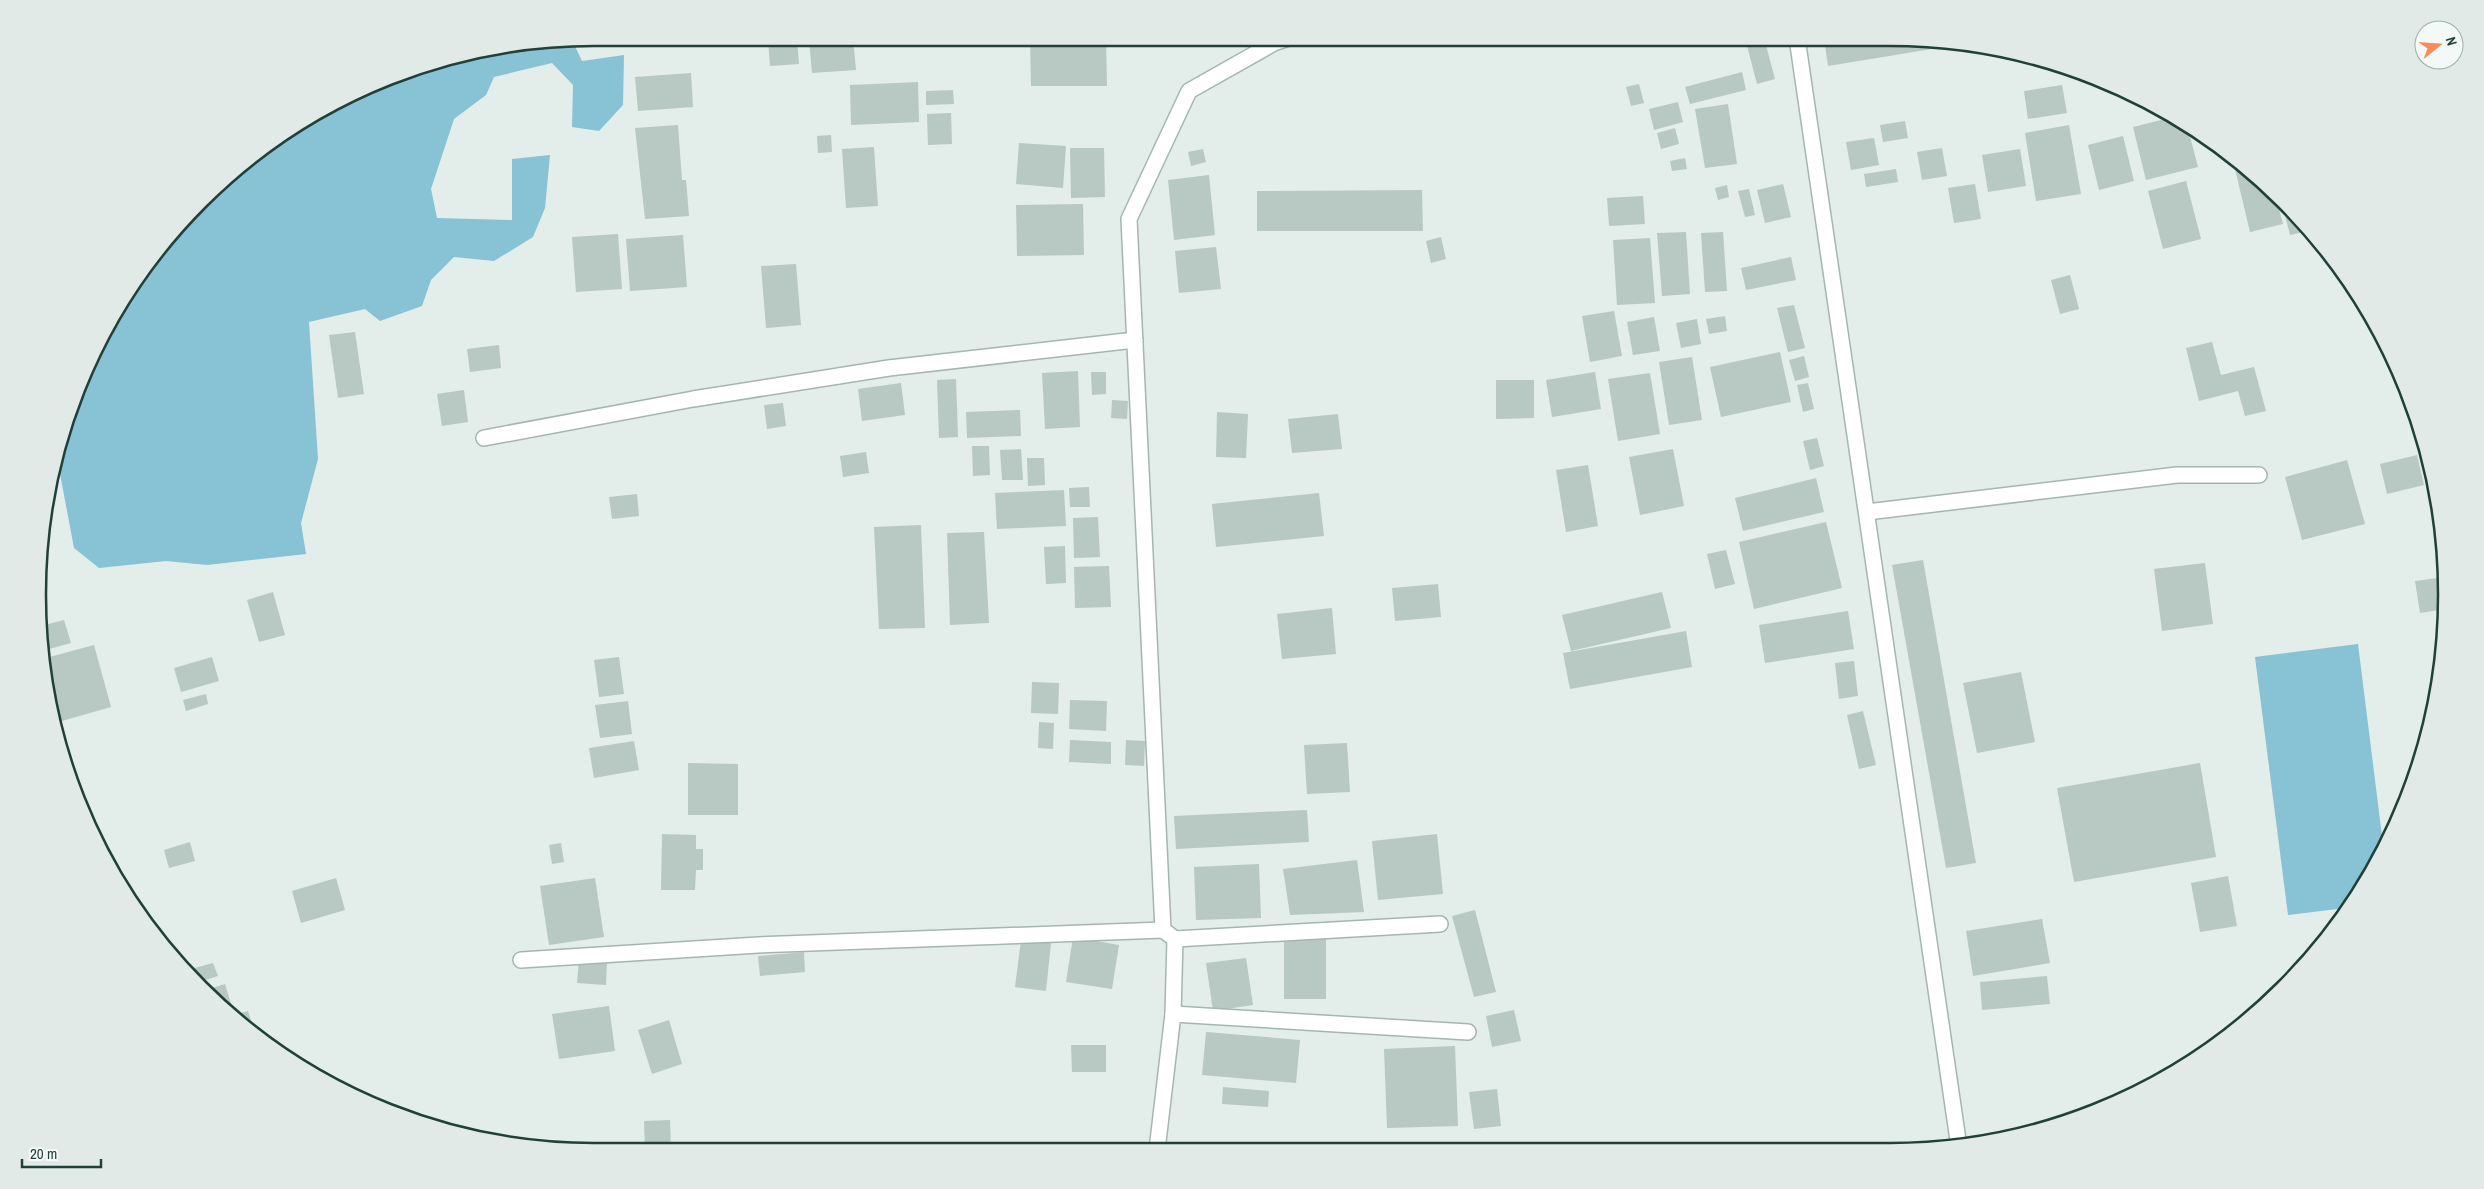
<svg xmlns="http://www.w3.org/2000/svg" width="2484" height="1189" font-family="'Archivo Narrow',sans-serif">
	<style>
		.water { fill: #88c2d5 }
		.building { fill: #b8c8c3 }
		.lines { fill: none; stroke-linecap: round; stroke-linejoin: round }
		.street-casing { stroke: #a5b6b1; stroke-width: 18 }
		.street { stroke: #fff; stroke-width: 15 }
		.rim { fill: none; stroke: #21403a; stroke-width: 2.5 }
	</style>
	<rect width="100%" height="100%" fill="#e3ede9"/>
	<g class="water">
		<path d="M572,40L582,61L624,55L623,105L599,131L572,127L573,85L552,63L494,77L486,95L454,119L431,189L437,218L512,220V159L550,155L545,208L533,237L494,261L454,257L431,280L422,306L380,321L365,309L309,322L318,459L301,523L306,554L207,565L166,561L99,568L74,548L57,458L80,382L131,285L176,227L255,153L316,112L415,67L486,48Z"/>
		<path d="M2358,644L2383,844L2346,908L2288,915L2255,657Z"/>
	</g>
	<g class="building">
		<path d="M797,38L799,64L770,66L768,40Z"/>
		<path d="M853,38L856,70L812,73L809,40Z"/>
		<path d="M1030,38H1106L1107,86H1031Z"/>
		<path d="M1745,38H1764L1775,79L1757,84Z"/>
		<path d="M1824,38H1890L1956,45L1828,66Z"/>
		<path d="M2066,69L2083,74L2068,77Z"/>
		<path d="M1742,72L1746,90L1690,104L1685,87Z"/>
		<path d="M691,73L693,107L638,111L635,77Z"/>
		<path d="M918,82L919,122L851,125L850,85Z"/>
		<path d="M1639,84L1644,103L1631,106L1626,87Z"/>
		<path d="M2062,85L2067,113L2028,119L2024,91Z"/>
		<path d="M953,90L954,104L926,105V91Z"/>
		<path d="M1678,102L1683,122L1654,130L1649,109Z"/>
		<path d="M1728,104L1737,164L1705,168L1695,109Z"/>
		<path d="M951,113L952,144L928,145L927,114Z"/>
		<path d="M2173,117L2187,125L2198,167L2146,180L2133,127Z"/>
		<path d="M1905,121L1908,138L1883,142L1880,125Z"/>
		<path d="M678,125L682,180H686L689,216L645,219L635,128Z"/>
		<path d="M2069,125L2081,194L2036,201L2025,133Z"/>
		<path d="M1675,128L1679,144L1661,149L1657,133Z"/>
		<path d="M831,135L832,152L818,153L817,136Z"/>
		<path d="M2123,136L2134,181L2099,190L2088,145Z"/>
		<path d="M1874,138L1879,165L1851,170L1846,142Z"/>
		<path d="M1019,143L1066,146L1063,188L1016,184Z"/>
		<path d="M874,147L878,206L846,208L842,149Z"/>
		<path d="M1070,148H1104L1105,197L1071,198Z"/>
		<path d="M1942,148L1947,176L1922,180L1917,152Z"/>
		<path d="M1203,149L1206,162L1191,166L1188,152Z"/>
		<path d="M2020,149L2026,186L1988,192L1982,155Z"/>
		<path d="M1685,158L1687,169L1672,171L1670,161Z"/>
		<path d="M2243,167L2275,194L2283,224L2250,232L2235,169Z"/>
		<path d="M1896,169L1898,182L1866,187L1864,174Z"/>
		<path d="M1209,175L1215,235L1174,240L1168,180Z"/>
		<path d="M2186,181L2201,239L2163,249L2148,191Z"/>
		<path d="M1783,184L1791,217L1765,223L1757,190Z"/>
		<path d="M1975,184L1981,219L1954,223L1948,188Z"/>
		<path d="M1727,185L1729,197L1718,200L1715,188Z"/>
		<path d="M1749,189L1755,215L1745,217L1738,191Z"/>
		<path d="M1422,190L1423,231H1257V191Z"/>
		<path d="M1643,196L1645,224L1609,226L1607,198Z"/>
		<path d="M2281,199L2284,201L2308,231L2290,235Z"/>
		<path d="M1083,204L1084,255L1017,256L1016,205Z"/>
		<path d="M1686,232L1690,294L1662,296L1657,233Z"/>
		<path d="M1723,232L1727,291L1705,292L1701,233Z"/>
		<path d="M618,234L622,289L576,292L572,237Z"/>
		<path d="M683,235L687,287L630,291L626,239Z"/>
		<path d="M1441,237L1446,259L1431,263L1426,241Z"/>
		<path d="M1650,238L1655,303L1617,305L1613,240Z"/>
		<path d="M1216,247L1221,289L1179,293L1175,251Z"/>
		<path d="M1791,257L1796,280L1746,290L1741,268Z"/>
		<path d="M796,264L801,325L766,328L761,266Z"/>
		<path d="M2070,275L2079,309L2060,314L2051,280Z"/>
		<path d="M1794,305L1805,348L1788,352L1777,308Z"/>
		<path d="M1614,311L1622,356L1590,362L1582,316Z"/>
		<path d="M1725,316L1727,331L1709,334L1706,319Z"/>
		<path d="M1654,317L1660,351L1633,355L1627,322Z"/>
		<path d="M1697,319L1701,344L1681,348L1676,323Z"/>
		<path d="M355,332L364,394L338,398L329,335Z"/>
		<path d="M2212,342L2221,375L2254,367L2266,411L2245,416L2238,391L2199,401L2186,348Z"/>
		<path d="M499,345L501,368L470,372L467,349Z"/>
		<path d="M1780,352L1791,402L1721,417L1710,367Z"/>
		<path d="M1804,356L1809,377L1795,381L1789,360Z"/>
		<path d="M1692,357L1702,420L1669,425L1659,362Z"/>
		<path d="M1078,371L1080,427L1045,429L1042,373Z"/>
		<path d="M1091,372H1106V394L1092,395Z"/>
		<path d="M1595,372L1601,409L1552,417L1546,380Z"/>
		<path d="M1650,373L1660,434L1618,441L1608,379Z"/>
		<path d="M956,379L958,437L939,438L937,380Z"/>
		<path d="M1496,380H1534V418L1496,419Z"/>
		<path d="M901,383L905,415L862,421L858,389Z"/>
		<path d="M1808,383L1814,409L1803,412L1797,385Z"/>
		<path d="M464,390L468,422L442,426L437,394Z"/>
		<path d="M1112,400L1128,401L1127,419L1111,418Z"/>
		<path d="M783,403L786,426L767,429L764,405Z"/>
		<path d="M1020,410L1021,436L967,438L966,412Z"/>
		<path d="M1217,412L1248,414L1246,458L1216,457Z"/>
		<path d="M1338,414L1342,449L1292,453L1288,419Z"/>
		<path d="M1817,438L1824,466L1810,470L1803,441Z"/>
		<path d="M972,446H989L990,475L973,476Z"/>
		<path d="M1021,449L1023,480H1002L1000,450Z"/>
		<path d="M1673,449L1684,506L1640,515L1629,457Z"/>
		<path d="M866,452L869,473L843,477L840,456Z"/>
		<path d="M2417,455L2424,485L2387,494L2380,464Z"/>
		<path d="M1027,458H1044L1045,485L1028,486Z"/>
		<path d="M2347,460L2365,524L2302,540L2285,477Z"/>
		<path d="M1588,465L1598,526L1566,532L1556,470Z"/>
		<path d="M1816,478L1824,512L1743,531L1735,498Z"/>
		<path d="M1089,487L1090,507H1070L1069,488Z"/>
		<path d="M1064,490L1066,526L997,529L995,493Z"/>
		<path d="M1319,493L1324,536L1216,547L1212,504Z"/>
		<path d="M637,494L639,516L612,519L609,497Z"/>
		<path d="M1098,517L1100,557L1074,558L1073,518Z"/>
		<path d="M1826,522L1842,588L1754,609L1739,542Z"/>
		<path d="M921,525L925,628L879,629L874,527Z"/>
		<path d="M984,532L989,623L950,625L947,533Z"/>
		<path d="M1065,546L1066,583L1046,584L1044,547Z"/>
		<path d="M1726,550L1735,584L1715,589L1707,554Z"/>
		<path d="M1923,560L1976,863L1946,868L1892,565Z"/>
		<path d="M2205,563L2213,624L2162,631L2154,569Z"/>
		<path d="M1109,566L1111,607L1075,608L1074,567Z"/>
		<path d="M2445,577V609L2420,613L2415,581Z"/>
		<path d="M1438,584L1441,617L1395,621L1392,588Z"/>
		<path d="M273,592L285,635L259,642L247,600Z"/>
		<path d="M1662,592L1671,628L1571,651L1562,615Z"/>
		<path d="M1332,608L1336,654L1282,659L1277,614Z"/>
		<path d="M1848,611L1854,649L1765,663L1759,625Z"/>
		<path d="M64,620L71,643L42,651L41,626Z"/>
		<path d="M1686,631L1692,667L1570,689L1563,653Z"/>
		<path d="M94,645L111,707L55,723L42,659Z"/>
		<path d="M212,657L219,681L181,692L174,668Z"/>
		<path d="M619,657L624,694L599,697L594,660Z"/>
		<path d="M1854,661L1858,696L1839,699L1835,663Z"/>
		<path d="M2021,672L2035,742L1977,753L1963,683Z"/>
		<path d="M1032,682L1059,683L1058,714L1031,713Z"/>
		<path d="M206,694L208,704L186,711L183,700Z"/>
		<path d="M1070,700L1107,701L1106,731L1069,729Z"/>
		<path d="M628,701L632,734L600,738L595,705Z"/>
		<path d="M1863,711L1876,765L1859,769L1847,715Z"/>
		<path d="M1039,722L1054,723L1053,749L1038,748Z"/>
		<path d="M1070,740L1111,742V764L1069,762Z"/>
		<path d="M1126,740L1145,741L1144,766L1125,765Z"/>
		<path d="M634,741L639,770L594,778L589,748Z"/>
		<path d="M1347,743L1350,792L1307,794L1304,745Z"/>
		<path d="M688,763L738,764V815H688Z"/>
		<path d="M2200,763L2216,857L2074,882L2057,788Z"/>
		<path d="M1307,810L1309,842L1176,849L1174,816Z"/>
		<path d="M662,834L696,835V849H703V870H696L695,890H661Z"/>
		<path d="M1437,834L1443,894L1378,900L1372,841Z"/>
		<path d="M190,842L195,861L169,868L164,850Z"/>
		<path d="M561,843L564,862L552,864L549,845Z"/>
		<path d="M1357,860L1364,912L1290,915L1283,869Z"/>
		<path d="M1259,864L1261,918L1196,920L1194,867Z"/>
		<path d="M2228,876L2237,926L2200,932L2191,883Z"/>
		<path d="M336,878L345,910L301,923L292,891Z"/>
		<path d="M595,878L604,937L549,945L540,886Z"/>
		<path d="M1475,910L1496,992L1474,997L1452,916Z"/>
		<path d="M2042,919L2050,963L1973,976L1966,931Z"/>
		<path d="M1073,937L1119,945L1112,989L1066,982Z"/>
		<path d="M1284,938L1326,939V999H1284Z"/>
		<path d="M1021,940L1051,943L1046,991L1015,987Z"/>
		<path d="M804,952L805,972L760,976L758,956Z"/>
		<path d="M1246,958L1253,1005L1213,1011L1206,963Z"/>
		<path d="M579,960L607,962L606,985L577,983Z"/>
		<path d="M213,963L218,976L196,983L191,969Z"/>
		<path d="M2047,976L2050,1004L1982,1010L1980,982Z"/>
		<path d="M225,984L232,1007L226,1009L203,991Z"/>
		<path d="M609,1006L615,1051L559,1059L552,1014Z"/>
		<path d="M1514,1010L1521,1041L1492,1047L1486,1016Z"/>
		<path d="M248,1011L255,1033L233,1015Z"/>
		<path d="M669,1020L682,1064L652,1074L638,1030Z"/>
		<path d="M1206,1032L1300,1040L1296,1083L1202,1075Z"/>
		<path d="M1071,1045H1106V1072H1072Z"/>
		<path d="M1455,1046L1458,1126L1387,1128L1384,1049Z"/>
		<path d="M1223,1087L1269,1091L1268,1107L1222,1104Z"/>
		<path d="M1497,1089L1501,1126L1474,1129L1469,1092Z"/>
		<path d="M358,1096L375,1097V1106L370,1103Z"/>
		<path d="M670,1120L671,1151H645L644,1121Z"/>
	</g>
	<g class="lines">
		<g class="street-casing">
			<g id="street">
				<path d="M1797,38L1959,1147"/>
				<path d="M484,438L693,399L889,368L1135,340"/>
				<path d="M1867,512L2177,475H2259"/>
				<path d="M1175,939L1440,924"/>
				<path d="M521,960L758,945L1163,930"/>
				<path d="M1173,1014L1468,1032"/>
				<path d="M1157,1150L1173,1014L1175,939L1163,930L1129,219L1189,91L1274,43L1289,38"/>
			</g>
		</g>
		<use href="#street" class="street"/>
	</g>
	<path d="M0 0H2484V1189H0ZM594 46H1890A548 548 0 0 1 2438 594V595A548 548 0 0 1 1890 1143H594A548 548 0 0 1 46 595V594A548 548 0 0 1 594 46Z" fill="#e2eae8" fill-rule="evenodd"/>
	<path class="rim" d="M594 46H1890A548 548 0 0 1 2438 594V595A548 548 0 0 1 1890 1143H594A548 548 0 0 1 46 595V594A548 548 0 0 1 594 46Z"/>
	<g transform="translate(2439 45) rotate(73)"><circle r="24" fill="#f3f9f7" stroke="#9fafab"/>
	<path d="M0-4L9 19L0 12L-9 19Z" fill="#f88c56"/>
	<text y="-8" font-size="14" font-weight="bold" text-anchor="middle" fill="#21403a">N</text>
	</g>
	<path d="M22 1159v8h79v-8" fill="none" stroke="#21403a" stroke-width="2.5"/>
	<text x="30" y="1159" font-size="15" fill="#21403a" stroke="#f3f9f7" stroke-width="4" paint-order="stroke">20 m</text>
</svg>
